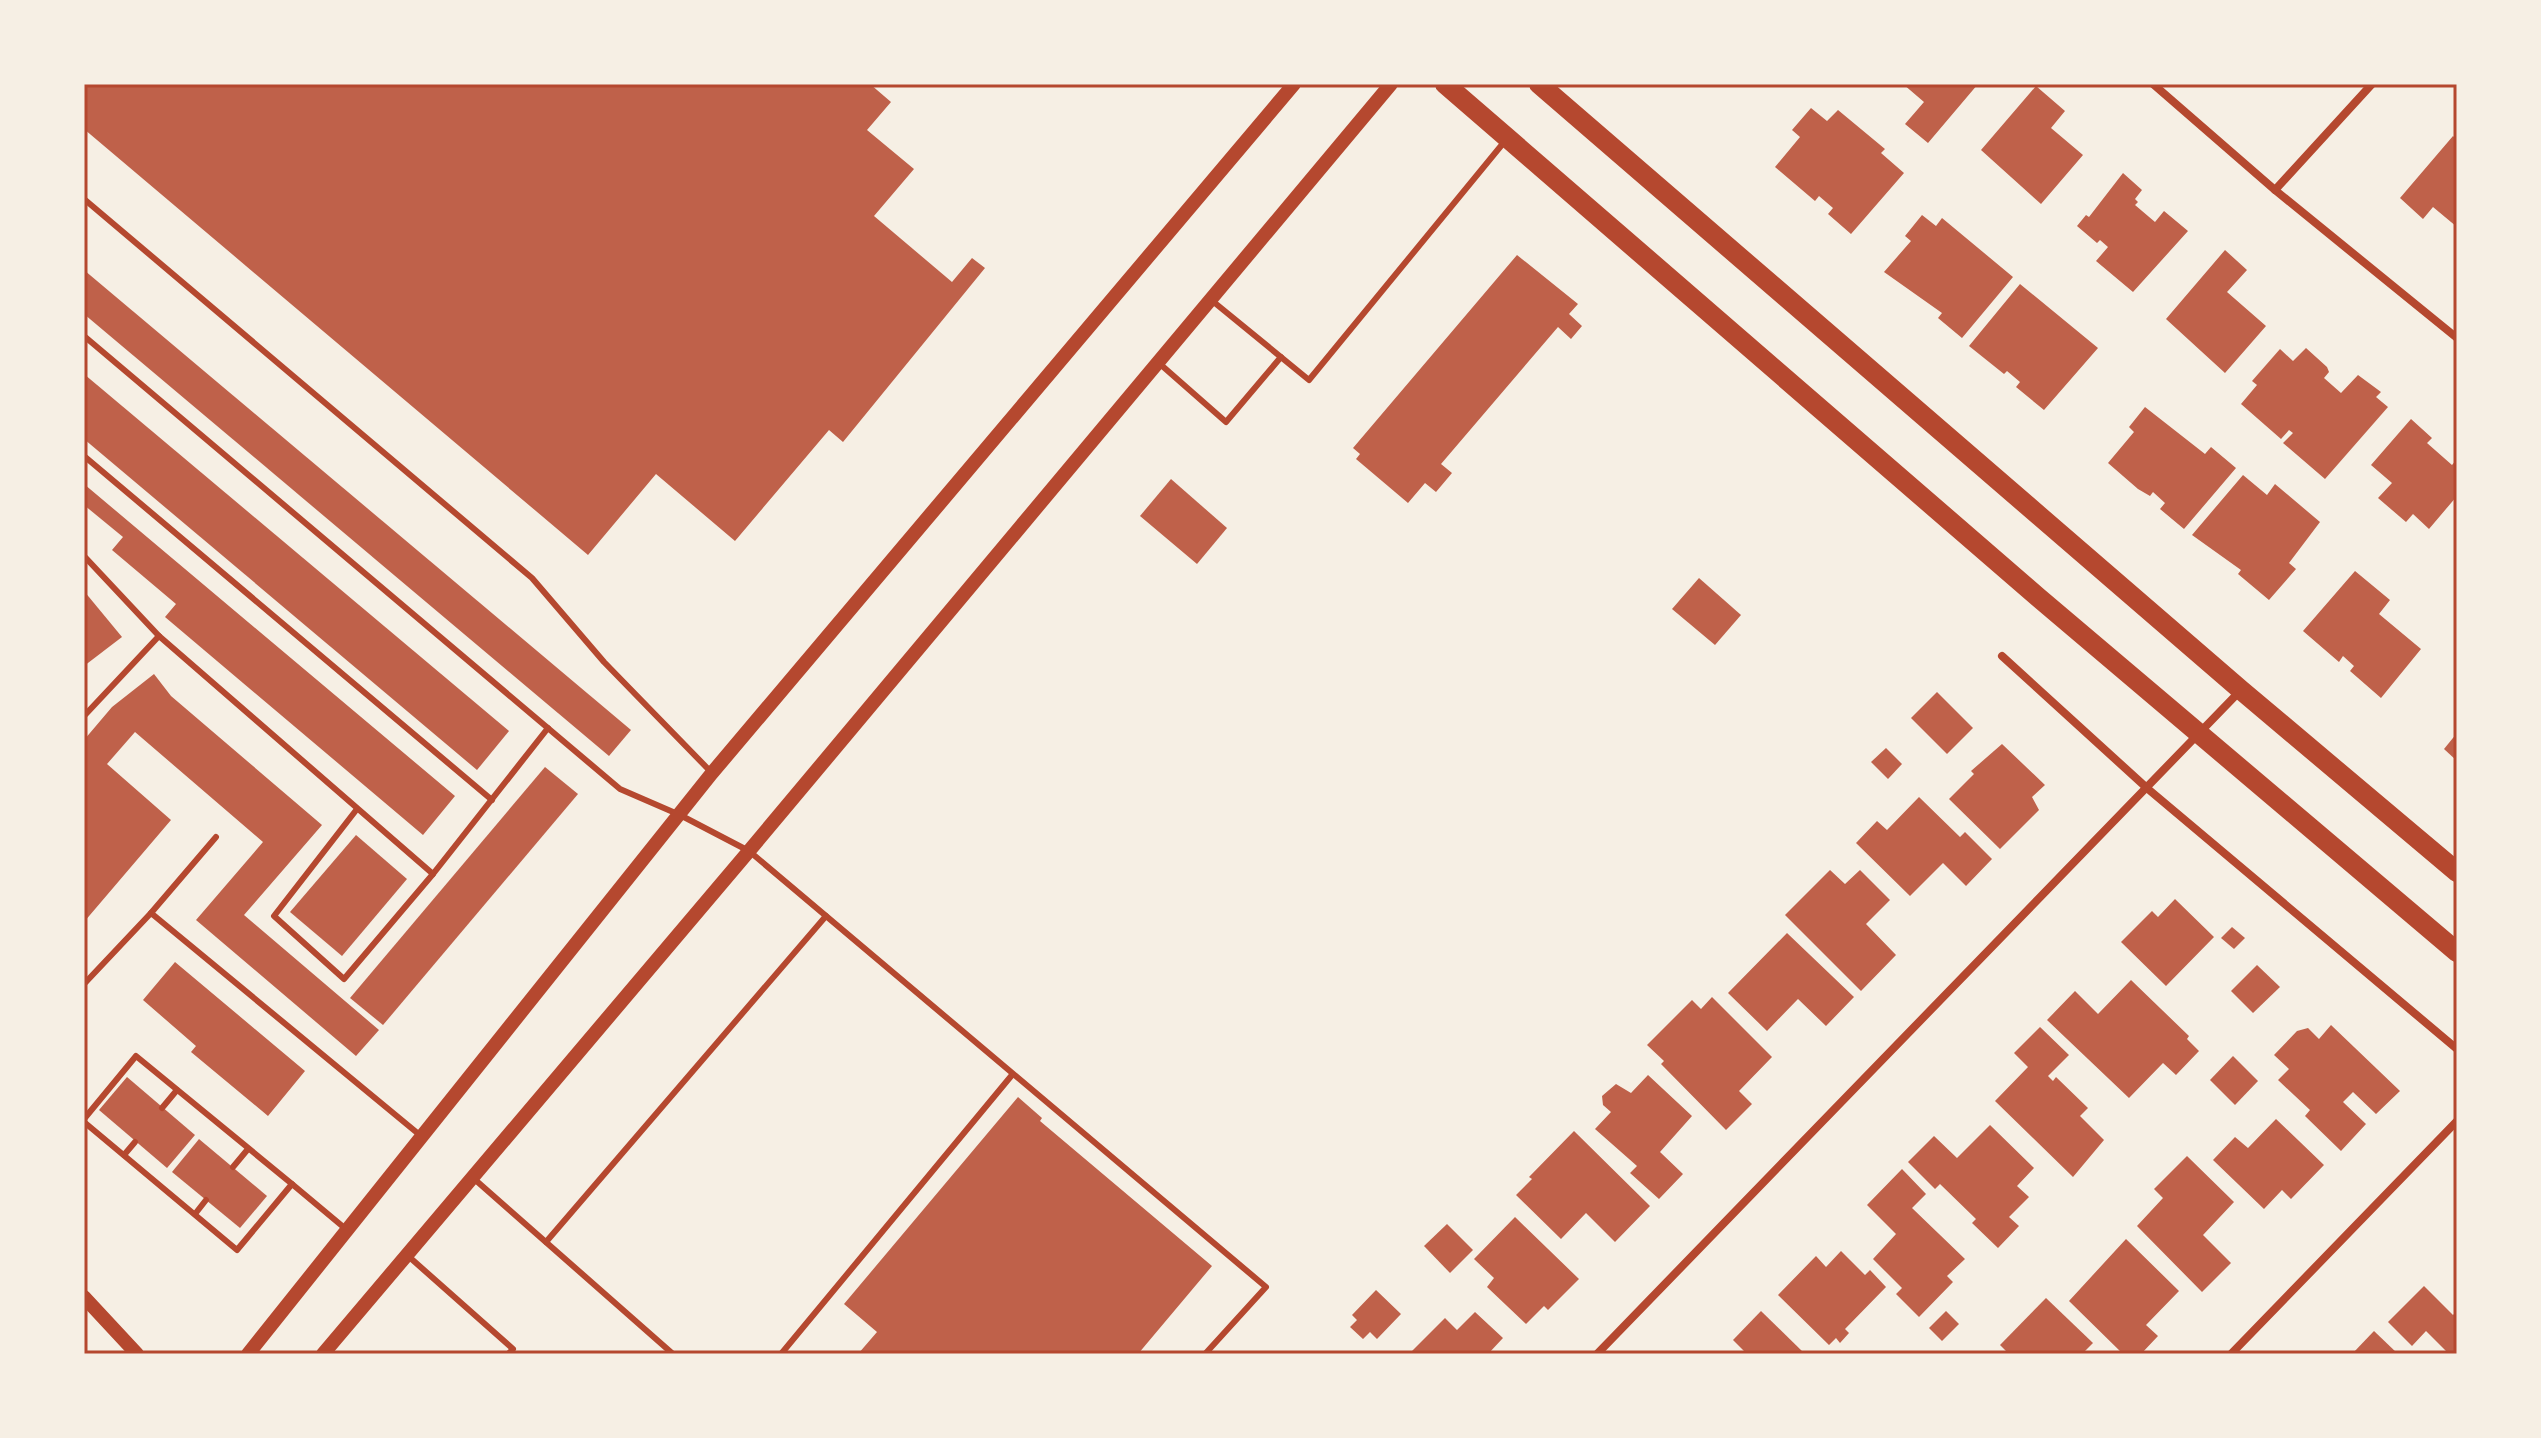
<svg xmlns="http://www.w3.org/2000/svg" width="2541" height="1438" font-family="Overpass,sans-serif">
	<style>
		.building { fill: #bf614a }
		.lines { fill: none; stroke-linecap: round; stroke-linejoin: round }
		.service { stroke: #b5482f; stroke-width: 6 }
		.minor { stroke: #b5482f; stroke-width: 8 }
		.tertiary { stroke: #b5482f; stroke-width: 14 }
		.primary { stroke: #b5482f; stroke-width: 20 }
		.neatline { fill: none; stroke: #b5482f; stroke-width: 3 }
	</style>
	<rect width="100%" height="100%" fill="#f6efe4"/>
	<g class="building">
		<path d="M84,84H870L891,102L867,130L914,169L874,216L952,282L972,258L985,268L843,442L829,430L735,541L656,474L588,555L84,129Z"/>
		<path d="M1903,84H1978L1928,143L1905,124L1924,102Z"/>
		<path d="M2036,86L2065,111L2051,128L2083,155L2041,204L1981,150Z"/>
		<path d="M1811,108L1827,121L1838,110L1885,149L1881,153L1904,173L1851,234L1828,214L1833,208L1819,196L1815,201L1775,167L1800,137L1792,130Z"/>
		<path d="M2453,136L2457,140V227L2433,207L2423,219L2400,198Z"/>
		<path d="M2123,173L2142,190L2135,199L2138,202L2135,205L2155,222L2164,211L2188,231L2133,292L2096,261L2108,247L2100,240L2097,243L2077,226L2086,215L2089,217Z"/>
		<path d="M1922,215L1936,226L1942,218L2013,277L1962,338L1938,318L1942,313L1884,272L1911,241L1905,236Z"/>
		<path d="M2225,250L2247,270L2227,292L2266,326L2225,373L2166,319Z"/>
		<path d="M1517,255L1578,304L1569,314L1582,326L1571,339L1558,327L1441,464L1452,473L1436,492L1425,483L1408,503L1356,459L1360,454L1353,448Z"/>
		<path d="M84,270L631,730L609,756L84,314Z"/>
		<path d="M2020,284L2098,348L2044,410L2016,387L2020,382L2007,371L2004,374L1969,346Z"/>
		<path d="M2306,348L2327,367L2329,372L2324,378L2341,393L2358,375L2381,392L2376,397L2388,407L2325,479L2283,443L2293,433L2289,430L2281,439L2241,404L2257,385L2252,381L2280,349L2293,361Z"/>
		<path d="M84,374L509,731L477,770L84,439Z"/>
		<path d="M2145,407L2205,454L2211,447L2236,468L2184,529L2160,509L2165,503L2153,492L2150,496L2138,489L2108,463L2134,432L2129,427Z"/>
		<path d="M2411,419L2432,438L2427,443L2452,465L2457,459V496L2429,529L2413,514L2406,522L2378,498L2392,483L2371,465Z"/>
		<path d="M2243,475L2267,495L2275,484L2320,522L2289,563L2296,569L2269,600L2238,574L2241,570L2192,535Z"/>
		<path d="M1171,479L1227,528L1197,564L1140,516Z"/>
		<path d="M84,484L455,796L423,835L165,617L176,604L112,550L123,537L84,505Z"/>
		<path d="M2355,571L2390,600L2379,614L2421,649L2381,698L2350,671L2354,666L2343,656L2339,662L2303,631Z"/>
		<path d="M1699,578L1741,615L1715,645L1672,609Z"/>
		<path d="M84,591L122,637L84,666Z"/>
		<path d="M154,674L171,696L322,825L244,915L379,1030L356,1056L196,920L263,842L135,732L107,764L171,820L84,922V740L112,707Z"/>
		<path d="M1937,692L1973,728L1947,754L1911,718Z"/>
		<path d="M2457,733V761L2444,749Z"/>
		<path d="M2002,744L2045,785L2032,797L2039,810L2000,849L1949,799L1974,774L1971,771Z"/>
		<path d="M1886,748L1902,764L1888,779L1871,762Z"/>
		<path d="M545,767L578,794L383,1025L350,998Z"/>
		<path d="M1919,797L1960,837L1965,832L1992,859L1966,886L1943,863L1910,896L1856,843L1877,821L1887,830Z"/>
		<path d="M356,835L407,879L342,956L290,912Z"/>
		<path d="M1830,870L1845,884L1860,870L1890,900L1866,924L1896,955L1861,991L1785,915Z"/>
		<path d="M2175,899L2214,937L2166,986L2121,942L2152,911L2158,917Z"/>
		<path d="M2232,927L2245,938L2234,949L2221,938Z"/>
		<path d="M1787,933L1854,997L1826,1026L1798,999L1767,1031L1728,993Z"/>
		<path d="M175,962L305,1071L268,1116L191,1052L196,1046L143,1000Z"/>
		<path d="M2257,965L2280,987L2253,1013L2231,991Z"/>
		<path d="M2131,980L2189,1036L2187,1039L2199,1051L2176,1075L2163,1063L2129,1098L2047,1020L2075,991L2098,1014Z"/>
		<path d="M1712,997L1772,1057L1739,1091L1752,1104L1726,1130L1661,1064L1664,1061L1647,1045L1692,1000L1701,1009Z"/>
		<path d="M2331,1025L2400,1091L2376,1114L2353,1092L2343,1102L2366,1124L2341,1151L2305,1116L2310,1110L2278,1080L2289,1069L2274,1055L2297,1031L2308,1028L2319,1039Z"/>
		<path d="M2040,1027L2069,1055L2048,1076L2053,1081L2056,1077L2088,1108L2080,1116L2104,1140L2073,1177L1995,1101L2028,1067L2014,1053Z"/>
		<path d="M2233,1056L2258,1081L2235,1105L2210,1080Z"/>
		<path d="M1648,1075L1692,1116L1660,1152L1683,1174L1659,1199L1630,1173L1637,1166L1595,1129L1611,1112L1603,1105L1602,1096L1616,1084L1631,1093Z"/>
		<path d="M127,1077L195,1135L167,1168L99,1110Z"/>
		<path d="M1018,1097L1042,1118L1040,1121L1212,1266L1138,1354H858L877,1332L844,1304Z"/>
		<path d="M2276,1119L2324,1165L2291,1199L2282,1190L2264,1209L2213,1160L2235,1137L2248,1148Z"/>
		<path d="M1990,1125L2034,1168L2017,1186L2029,1197L2009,1217L2019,1226L1998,1248L1972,1223L1976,1219L1940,1184L1935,1189L1908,1162L1934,1136L1957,1158Z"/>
		<path d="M1574,1131L1650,1206L1615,1242L1586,1213L1561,1239L1516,1195L1532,1179L1529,1177Z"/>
		<path d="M199,1139L267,1196L240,1228L172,1172Z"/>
		<path d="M2187,1156L2234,1202L2203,1235L2231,1263L2202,1292L2137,1226L2163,1198L2154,1189Z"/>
		<path d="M1902,1169L1926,1194L1912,1208L1965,1259L1947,1276L1953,1282L1919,1317L1896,1294L1902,1288L1873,1259L1896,1234L1867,1205Z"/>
		<path d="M1515,1217L1579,1279L1548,1310L1544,1306L1526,1324L1487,1287L1494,1278L1474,1259Z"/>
		<path d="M1447,1224L1473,1250L1450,1273L1424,1246Z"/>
		<path d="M2126,1239L2179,1291L2146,1325L2158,1336L2141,1354H2123L2069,1301Z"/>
		<path d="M1841,1251L1865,1275L1870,1270L1886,1287L1845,1329L1849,1333L1840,1343L1836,1338L1829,1345L1778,1295L1816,1256L1826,1267Z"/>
		<path d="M2424,1286L2453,1315L2457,1311V1354H2449L2426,1331L2412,1346L2388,1322Z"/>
		<path d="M1376,1290L1401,1314L1377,1339L1370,1332L1363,1339L1350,1327L1357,1320L1352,1315Z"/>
		<path d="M2046,1298L2093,1343L2082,1354H2009L2000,1345Z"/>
		<path d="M1761,1311L1805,1354H1747L1733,1340Z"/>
		<path d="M1946,1311L1959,1324L1942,1341L1929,1328Z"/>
		<path d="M1475,1312L1503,1338L1488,1354L1411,1352L1445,1318L1457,1330Z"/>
		<path d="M2374,1331L2398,1354H2352Z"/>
	</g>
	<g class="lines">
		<g class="service">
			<path d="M84,199L532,578L604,662L712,773"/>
			<path d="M1210,299L1309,380L1505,141"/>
			<path d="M84,336L620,789L680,815L749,851L1266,1287L1205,1354"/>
			<path d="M1160,364L1226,422L1281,357"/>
			<path d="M84,456L492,800"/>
			<path d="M84,556L159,636"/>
			<path d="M84,716L159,636L433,874L548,728"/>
			<path d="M357,809L274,916L344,979L433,874"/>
			<path d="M151,913L216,837"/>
			<path d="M84,984L151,913L421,1136"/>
			<path d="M162,1108L177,1090"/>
			<path d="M84,1119L136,1056L292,1184"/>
			<path d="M84,1122L237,1250L292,1184L347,1230"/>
			<path d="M124,1155L135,1142"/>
			<path d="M233,1167L248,1149"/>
			<path d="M472,1177L673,1354"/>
			<path d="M195,1214L206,1200"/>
			<path d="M546,1242L826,916"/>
			<path d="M407,1255L513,1349L508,1354"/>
			<path d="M781,1354L1012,1075"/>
		</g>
		<g class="minor">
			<path d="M2153,84L2275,190L2457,338"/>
			<path d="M2275,190L2372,84"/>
			<path d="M2002,656L2148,789L2457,1049"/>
			<path d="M1597,1354L2240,691"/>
			<path d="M2231,1354L2457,1121"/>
		</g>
		<g class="tertiary">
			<path d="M84,1297L137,1354"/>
			<path d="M248,1354L712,773L1294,84"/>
			<path d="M323,1354L749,851L1391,84"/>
		</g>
		<g class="primary">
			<path d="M1445,84L2039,598L2457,952"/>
			<path d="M1539,84L2241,690L2457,872"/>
		</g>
	</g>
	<rect width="2541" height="1438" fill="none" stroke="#f6efe4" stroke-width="172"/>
	<rect x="86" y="86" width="2369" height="1266" class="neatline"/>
</svg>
